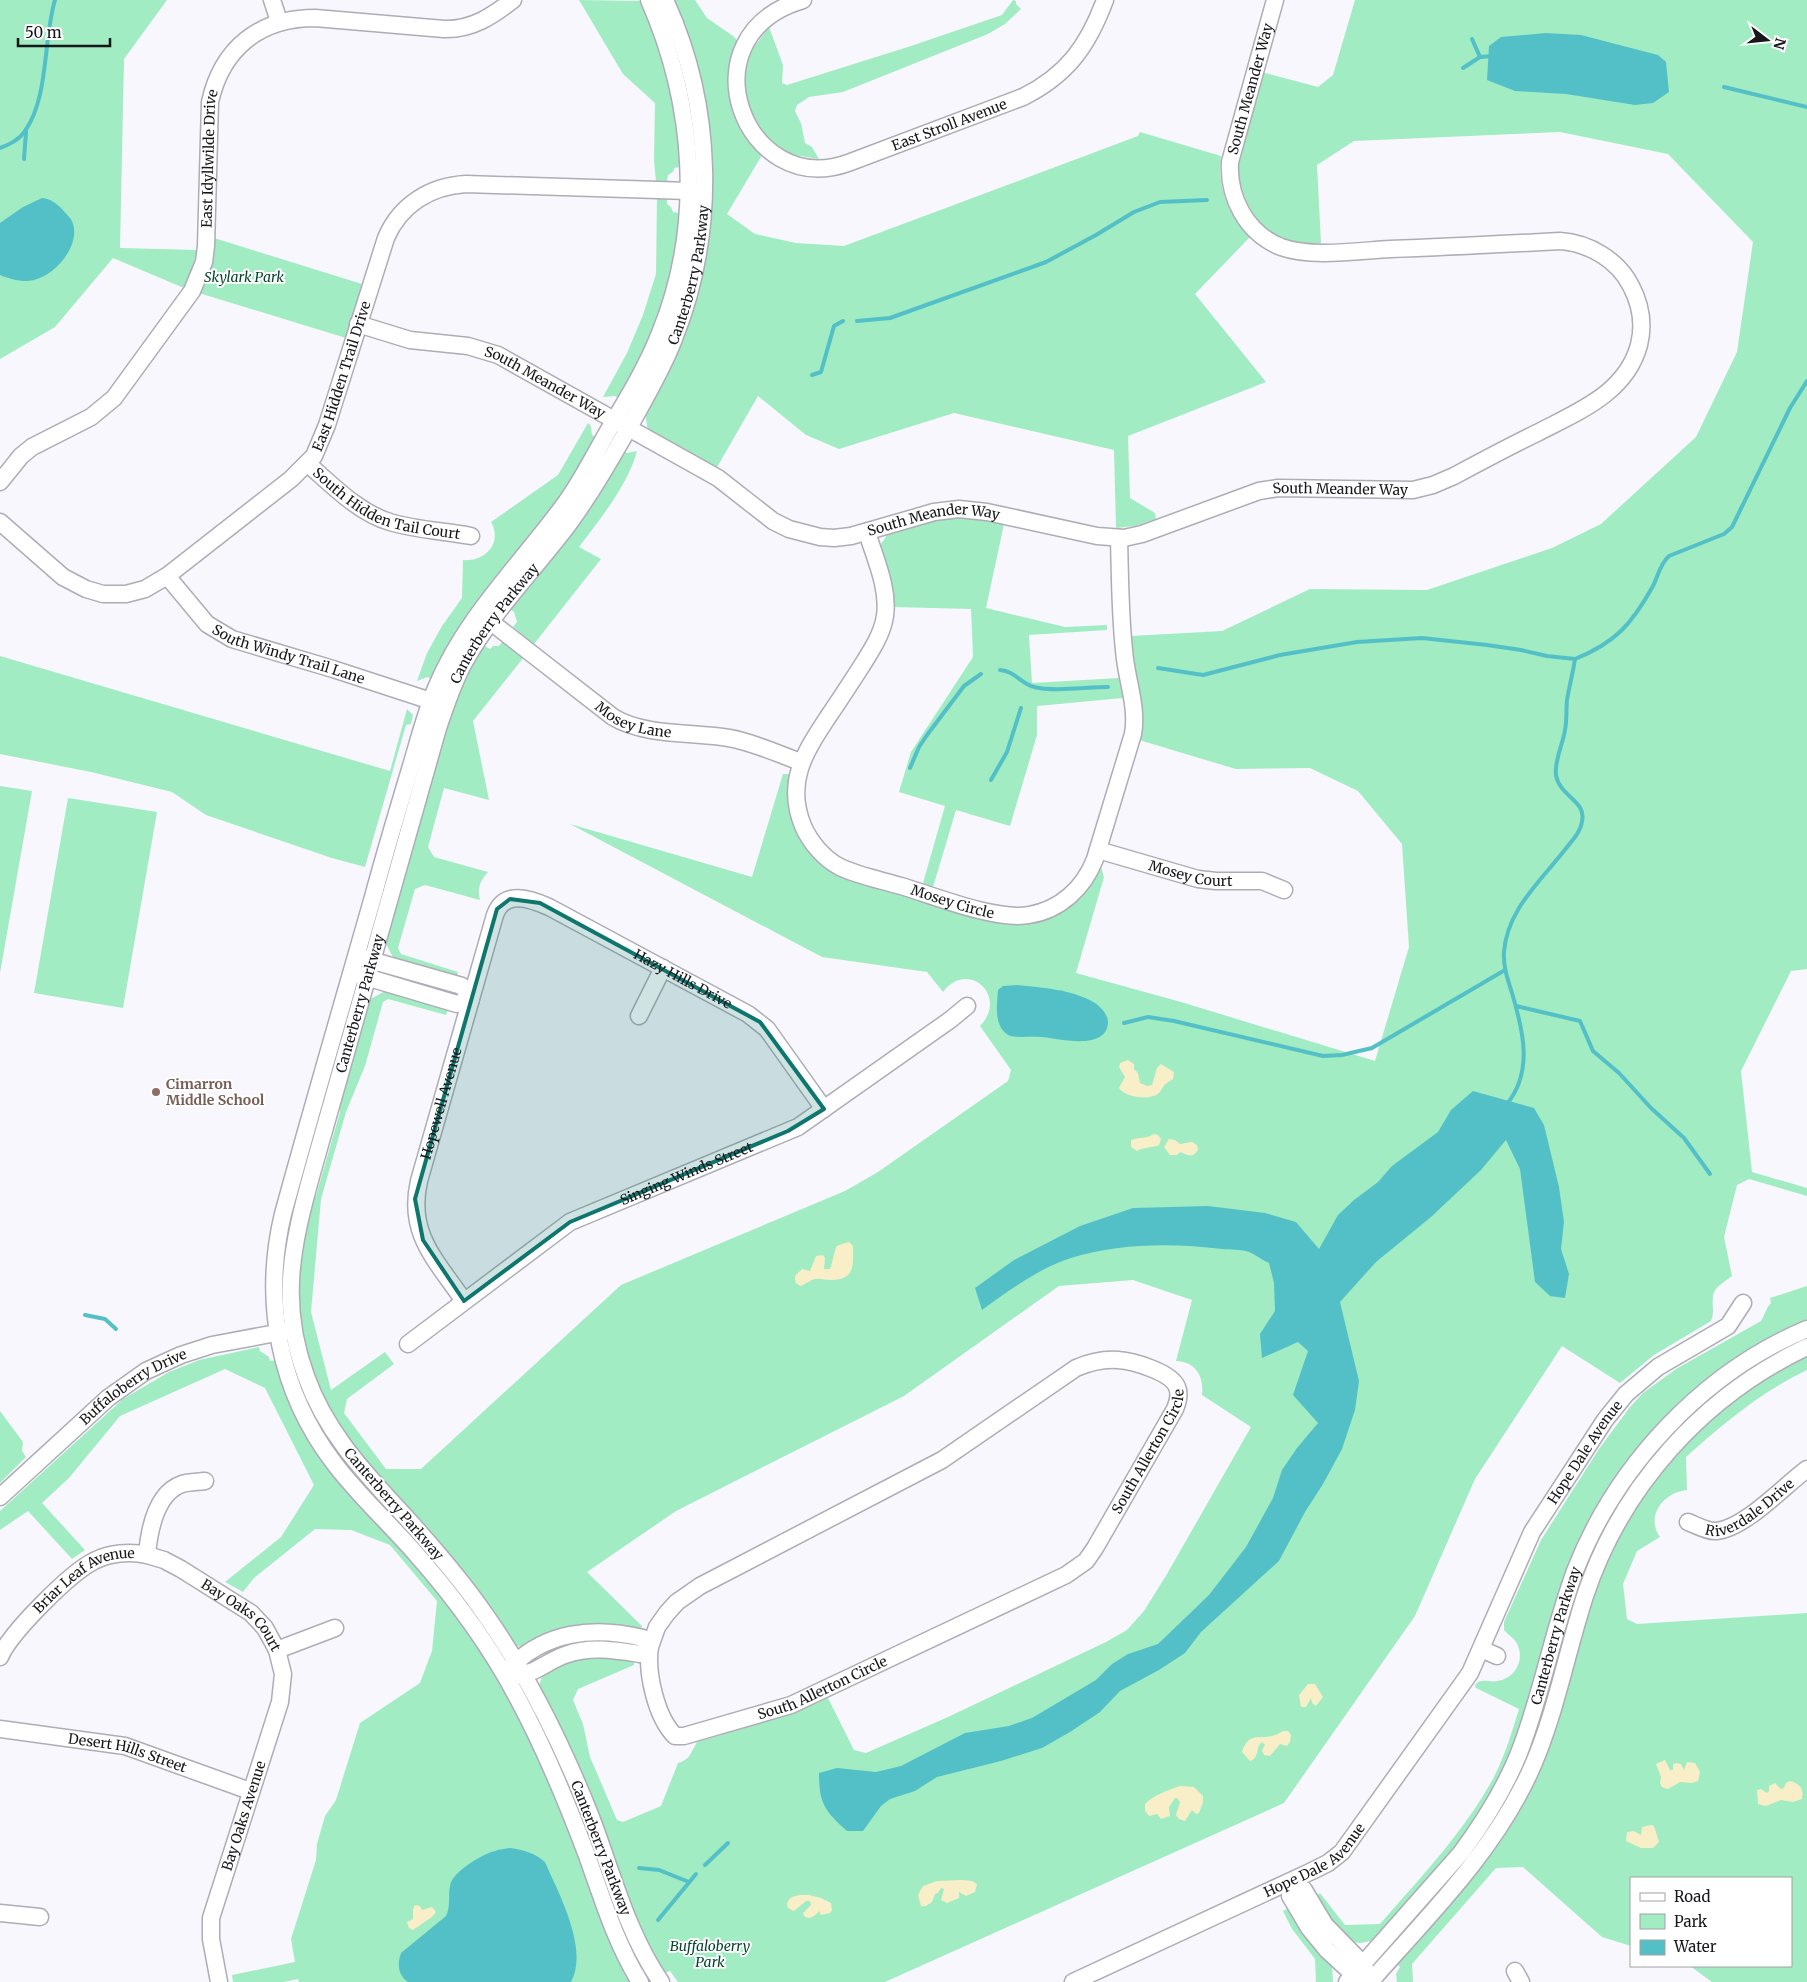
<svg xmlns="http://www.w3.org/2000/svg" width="1807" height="1982" font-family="Merriweather,serif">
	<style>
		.green { fill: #a1ecc2 }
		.sand { fill: #f8efc9 }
		.water { fill: #53c0c8 }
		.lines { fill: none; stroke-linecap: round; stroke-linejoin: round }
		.stream { stroke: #53c0c8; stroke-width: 4 }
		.minor-casing { stroke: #aeacb6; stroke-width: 19 }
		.minor { stroke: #fff; stroke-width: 16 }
		.marked { fill: #0f766e; fill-opacity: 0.2; stroke: #0f766e; stroke-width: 4; stroke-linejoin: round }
		.education-dot { fill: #8d6e63; stroke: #fff; stroke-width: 2 }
		.labels { text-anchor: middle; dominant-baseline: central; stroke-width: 4; stroke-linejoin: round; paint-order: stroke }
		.street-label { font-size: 14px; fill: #17161a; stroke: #fff }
		.park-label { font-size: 14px; font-style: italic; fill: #03452a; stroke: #fff }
		.education-label { font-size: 14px; font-weight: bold; fill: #785e54; stroke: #fff; text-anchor: start }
	</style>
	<rect width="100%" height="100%" fill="#f8f7fd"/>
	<g class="green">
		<path d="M0,0H167L124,59L120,248L197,250L190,277L184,288L113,258L55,327L0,359Z"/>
		<path d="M579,0L641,1L650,21L673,94L681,167L674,168L673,172L668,175L667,181L656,182L654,160L655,103L623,74Z"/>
		<path d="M673,0H695L707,18L733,36L738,41C720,81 727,127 762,155L727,214L755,234L796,243L844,246L1138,136L1140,132L1221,156C1217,186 1228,216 1250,237L1195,294L1266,382L1128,436L1130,498L1155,513L1156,519L1135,526L1116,528L1114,450L954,413L839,449L806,435L758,396L716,469L648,431L645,413L705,260L711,210V154L708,119L696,63Z"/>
		<path d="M1013,0L1016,1V4L1021,9L1005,24L988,34L843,92L809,97L797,105L795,111L801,123L805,143L812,147L819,159L789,154L778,147L764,136L749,110L743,81L751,51L769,27L783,65L782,83L787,85L911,46L1002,15Z"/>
		<path d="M1355,0H1807V969L1791,971L1741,1071L1752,1172L1807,1188V1196L1749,1179L1737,1185L1724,1237L1732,1276C1727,1280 1720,1284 1716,1289C1709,1298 1716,1311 1711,1321L1654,1355L1620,1383L1562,1346L1475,1479L1415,1616L1284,1803L885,1982H678L670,1971L662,1974L651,1957L539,1685L543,1674L575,1659L602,1655L634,1661V1665L578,1689L573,1700L583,1724L590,1757L617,1820L623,1822L661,1806L678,1763C690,1760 691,1752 697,1742L794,1713L828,1698L854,1750L866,1753L948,1717L1106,1642L1127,1630L1144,1611L1167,1574L1251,1427L1202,1395C1204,1376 1196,1362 1176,1361L1192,1300L1133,1280L1059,1286L904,1396L676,1511L587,1572L642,1626L641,1630L524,1647L515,1646L328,1414L300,1336L296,1277L310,1199L316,1196L340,1112L338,1102L367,1001L387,990L449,1007L446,1015L388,999L383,1002L365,1066L346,1112L321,1199L311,1312L331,1390L385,1352L394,1364L347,1399L344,1413L386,1469H421L621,1285L845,1191L878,1172L1008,1081L1011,1070L980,1026C1009,996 968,959 943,992L927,972L822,957L570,824L752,877L783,774H789L787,801L789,811L801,840L808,850L848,879L995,922L1024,924L1050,917L1067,909L1087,890L1101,867L1104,877L1076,973L1181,1002L1375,1061L1409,947L1402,844L1358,791L1310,768L1236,769L1139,740C1146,704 1134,672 1131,636L1222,631L1310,589L1427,590L1552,548L1601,524L1696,437L1737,352L1753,242L1668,154L1560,132L1354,141L1317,165L1321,243C1314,243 1305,244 1298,243C1258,237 1238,196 1238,160L1262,72L1318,87L1333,75Z"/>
		<path d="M657,198H667V204L671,207L673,212L680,213C673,281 653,339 619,398L615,396L603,397L627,353L643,315L656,274Z"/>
		<path d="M214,238L362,284L346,338L199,293L211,266Z"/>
		<path d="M588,423L591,426L592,435L597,437L577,473L558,500L460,625L447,646L431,679L427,677L417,681L427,653L442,626L462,598L463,560C485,562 503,543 491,522L558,475Z"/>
		<path d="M623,451L627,453L637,451C628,485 600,519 579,547L601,559L534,644L513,627L517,622L514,612L510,609Z"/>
		<path d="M962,517L1004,524L986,608L1065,627L1107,625V630L1029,635L1032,683L1119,678L1123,698L1037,706V735L1010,826L956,810L933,887L923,883L945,806L899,792L911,752L973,657L971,609L893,607L879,547L887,535L931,520Z"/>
		<path d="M503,641L524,657L473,721L489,800L444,788L428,847L434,857L488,872C480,881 477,888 480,900L425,885L415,889L398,948L401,954L458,972L457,978L395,961L384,940L455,702L483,645L490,649L493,646H499Z"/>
		<path d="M0,656L390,771L407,709L413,715L411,724L406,725L365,867L332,858L206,815L172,792L91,772L0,754Z"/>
		<path d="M0,786L32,791L0,973Z"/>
		<path d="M68,798L157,812L123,1008L34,993Z"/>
		<path d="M1807,1286V1323L1751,1352L1604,1501L1517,1747L1474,1827L1375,1944L1371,1941L1360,1943L1353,1942L1351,1945L1314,1898L1320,1893L1345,1925L1380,1924C1421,1877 1464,1832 1494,1777C1505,1755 1512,1732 1519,1709L1476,1688L1475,1685C1481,1677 1489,1683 1497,1681C1516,1679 1526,1658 1516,1642C1513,1637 1508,1635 1504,1630V1622L1541,1540L1599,1449L1630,1407L1643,1393L1676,1369L1761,1321C1765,1315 1766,1308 1771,1303L1770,1298Z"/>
		<path d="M1807,1334V1342L1797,1347L1636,1484L1530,1757L1485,1841L1413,1923L1443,1888L1484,1832L1569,1605L1607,1517L1654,1449L1718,1387Z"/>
		<path d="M259,1347L260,1351L269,1357L270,1361L279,1360L286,1387L461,1617L525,1721L635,1982H299L298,1979L284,1982H233L232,1975L295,1962L291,1939L316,1860L317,1844L325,1816L336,1800L360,1723L420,1683L432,1651L437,1601L390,1545L351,1530L315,1529L254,1578L243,1592L225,1582L281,1537L314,1485L265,1388L225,1369L120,1416L69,1478L42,1503L85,1550L72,1559L28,1511L0,1530V1511L123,1399L169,1372L199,1360Z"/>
		<path d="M1807,1353V1370C1761,1392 1724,1423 1686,1457L1687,1490C1664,1492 1645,1516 1660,1537L1637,1551L1623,1584L1627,1619L1637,1624L1807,1613V1982H1712L1690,1966H1791V1878H1631V1946L1602,1937L1523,1867L1496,1868L1412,1964L1413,1982H1397L1396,1974L1400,1967L1395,1962L1493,1846L1605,1559L1656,1474L1726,1403Z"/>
		<path d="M0,1411L23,1442L22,1451L26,1457L0,1483Z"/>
		<path d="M1291,1907L1332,1965L1333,1982H1316L1315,1959L1292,1929L1283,1911Z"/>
	</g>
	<g class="sand">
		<path d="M1128,1060L1134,1064V1069L1138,1073L1140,1083L1147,1086L1152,1085L1157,1068L1161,1064L1174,1072L1173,1079C1171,1081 1169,1081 1167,1083C1162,1086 1162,1092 1156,1095C1147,1100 1125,1097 1119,1088L1125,1077L1119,1067L1120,1063Z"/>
		<path d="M1154,1134L1158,1135L1161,1139L1159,1145C1152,1148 1143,1147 1137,1151L1131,1147V1140C1140,1137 1146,1139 1154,1134Z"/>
		<path d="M1169,1139L1175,1140L1180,1144L1192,1142L1197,1145L1198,1150C1192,1159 1188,1155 1180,1152L1177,1155H1170L1164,1147Z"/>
		<path d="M849,1242L853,1246C853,1264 856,1280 831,1280C826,1280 820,1278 815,1279C810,1280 806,1284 800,1286L796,1283C793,1274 797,1275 802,1269L810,1271L816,1256L823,1255L825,1258L824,1269H830C832,1265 835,1248 837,1246C840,1244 846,1243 849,1242Z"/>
		<path d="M1308,1684H1315L1323,1697L1316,1706L1312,1703L1311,1698L1306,1707H1301L1299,1695Z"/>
		<path d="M1283,1731H1288L1291,1735L1290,1742L1287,1746L1280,1744L1270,1756L1264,1755L1262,1750L1265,1745L1262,1742C1255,1747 1260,1758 1250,1761L1242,1752C1248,1733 1257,1739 1272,1736C1276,1735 1280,1733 1283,1731Z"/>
		<path d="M1665,1760L1670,1770H1673V1764L1676,1763L1681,1764L1684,1770L1687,1762L1695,1763L1700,1772L1698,1781L1692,1783L1680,1782L1668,1789L1662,1787L1660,1783L1661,1777L1656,1764Z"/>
		<path d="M1790,1781C1800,1784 1804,1788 1802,1799L1793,1802L1781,1800L1766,1806L1758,1804L1757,1790L1761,1789L1767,1793L1769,1791V1786L1775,1783L1781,1789L1784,1788L1786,1783Z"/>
		<path d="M1180,1786L1194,1787L1203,1796V1802L1199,1813L1196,1814L1192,1810L1185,1821L1179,1819L1176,1815L1180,1802L1177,1798H1175L1169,1807L1170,1816L1161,1819L1157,1814L1149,1816L1145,1811V1804C1155,1794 1167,1791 1180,1786Z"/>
		<path d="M1651,1825L1654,1826L1659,1842L1653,1848H1641L1626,1841L1627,1832L1634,1831L1641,1835L1642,1827Z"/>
		<path d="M962,1880L972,1881L977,1884L975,1892L966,1896L959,1892V1898L947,1903L941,1900L944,1889L941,1888L938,1893L935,1894L932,1902L926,1906H921L918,1895L923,1886L937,1881Z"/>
		<path d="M809,1895L821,1898L831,1903L832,1910L830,1913L821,1915L819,1911C815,1916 812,1919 805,1917L803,1913L811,1905L810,1901H806L794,1911L788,1908L787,1904C789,1894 801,1895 809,1895Z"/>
		<path d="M415,1905L420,1906L422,1910L432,1907L436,1912L432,1917L413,1930L409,1928L407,1922L413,1919V1909Z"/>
	</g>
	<g class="water">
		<path d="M1546,33L1581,35L1658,55L1666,62L1669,92L1653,103L1635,105L1566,94L1515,91L1487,80L1489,46L1501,37Z"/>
		<path d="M42,198C51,199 56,203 62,209C65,213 70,217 72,221C82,244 56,275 34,280C24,283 10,279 0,275V223L23,207Z"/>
		<path d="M1017,985C1043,988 1072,989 1095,1003C1101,1007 1108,1015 1108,1022C1107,1052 1057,1038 1041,1037C1030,1036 1020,1038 1010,1036C993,1027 997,1006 998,990L1003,986Z"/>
		<path d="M1473,1091L1534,1108L1544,1125L1559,1187L1564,1222L1561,1249L1569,1274L1565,1298L1550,1296L1535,1282L1520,1169L1506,1140L1481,1170L1431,1217L1376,1262L1340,1302L1359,1381L1355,1410L1342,1449L1323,1484L1305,1512L1279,1561L1201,1632L1185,1653L1159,1670L1120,1691L1100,1712L1070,1732L1042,1748L1001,1761L937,1777L915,1791L890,1799L881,1806L863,1831H847C825,1811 819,1804 819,1773L837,1768L876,1772L901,1766L965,1733L1009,1726L1032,1718L1096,1680L1112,1664L1128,1654L1158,1644L1209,1595L1246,1547L1273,1498L1282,1470L1297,1448L1318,1423L1293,1395L1308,1351L1298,1342L1262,1358L1260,1334L1275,1311L1274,1283L1269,1263C1262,1260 1256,1255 1249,1252C1241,1249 1230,1250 1222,1249C1173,1243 1119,1243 1071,1258C1041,1267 1008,1291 982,1310L975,1288L1014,1260L1080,1226L1133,1208L1208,1206L1265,1213L1296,1222L1319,1249L1338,1215L1354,1200L1378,1182L1392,1166L1438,1132L1451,1110Z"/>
		<path d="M510,1848C524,1850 535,1853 545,1862C559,1894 589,1949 571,1982H408C398,1975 397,1964 401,1953L446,1916C451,1906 448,1896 450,1886C452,1872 482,1854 495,1851C500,1849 505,1849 510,1848Z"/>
	</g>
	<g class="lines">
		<g class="stream">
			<path d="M1472,39L1480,57L1493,56"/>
			<path d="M1463,68L1480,57"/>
			<path d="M1724,87L1807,107"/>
			<path d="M0,148C10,144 19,140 25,131C49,97 43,40 55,0"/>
			<path d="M24,159L26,132"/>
			<path d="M857,321L890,318L1046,262L1096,235L1134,212L1160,202L1207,200"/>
			<path d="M812,375L821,372L834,326L843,321"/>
			<path d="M1158,668L1203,675L1280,655L1357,642L1422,638L1487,645L1521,650L1547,656L1575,659"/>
			<path d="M1000,670C1015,671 1021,684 1034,687C1055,692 1086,687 1108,687"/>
			<path d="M910,768L919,747L927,735L964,686L981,674"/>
			<path d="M991,780L1007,752L1021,708"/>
			<path d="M1516,1006L1580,1021L1593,1051L1619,1073L1651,1108L1684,1138L1710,1174"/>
			<path d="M1124,1023L1148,1017L1174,1021L1323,1056L1342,1055L1372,1048L1505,970"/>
			<path d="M1506,1105C1534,1072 1523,1030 1512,993C1508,980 1503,967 1504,952C1507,909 1542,880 1567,847C1573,840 1581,831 1582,821C1587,801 1559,796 1556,775C1554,761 1563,744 1565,730C1567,721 1566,710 1567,700C1569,687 1573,673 1575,659C1615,643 1632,624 1653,586C1658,576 1660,564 1669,556L1724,534L1732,527L1790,408L1807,381"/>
			<path d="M85,1315L105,1319L116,1329"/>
			<path d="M705,1865L728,1843"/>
			<path d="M639,1868L659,1870L689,1882"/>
			<path d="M658,1920L696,1874"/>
		</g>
		<g class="minor-casing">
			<g id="minor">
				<path d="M272,0L279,21"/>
				<path id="s1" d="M803,0C682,35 744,200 848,163L1023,97C1067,75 1088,46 1105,0"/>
				<path id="s2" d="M358,324L410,340L468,346L498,355L718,478L773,521L789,529L820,537L834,538L851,536L934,512L959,509L987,512L1097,536L1124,538L1142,534L1259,491L1278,488L1413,490L1433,485L1454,476C1482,461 1510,446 1539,432C1579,411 1626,393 1639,345C1644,325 1641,305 1631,286C1618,260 1589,243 1560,241C1504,244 1447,247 1390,249C1356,251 1312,258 1281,247C1246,233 1228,197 1230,162L1275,0"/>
				<path id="s3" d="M308,464C332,485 359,513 390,522C416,530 445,531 471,536"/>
				<path id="s4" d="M0,482L21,456L32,447L91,417L114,398L192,291L204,262L206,246L210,102C222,48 260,18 315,18L444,29C472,30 492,16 513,0"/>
				<path id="s5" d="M0,522L63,577L86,589L103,594H126L145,589L167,576L291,479L314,456L327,425L386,238C400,205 430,186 466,184L689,191"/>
				<path id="s6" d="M867,532C875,559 889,588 885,616C882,635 871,651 861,667C850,684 839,701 828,717C805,752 785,782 803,826C810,842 824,859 840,867C859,876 881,880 901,886C935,896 996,921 1029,915C1060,910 1084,888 1095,859L1133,734C1138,706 1126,679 1124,650C1120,613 1120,576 1119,538"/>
				<path id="s7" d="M167,576L207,624L232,639L333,669L431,701"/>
				<path id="s8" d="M491,622L613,717C644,736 692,732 729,738C753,742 778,754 801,762"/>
				<path id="s9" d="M1098,850L1198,879L1216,881H1262L1284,890"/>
				<path d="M359,975L457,1004L471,999L462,986L363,958"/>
				<path d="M639,1016L663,968"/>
				<path id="s10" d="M464,1301C436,1260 407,1234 419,1181L495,915C504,889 531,899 549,907L748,1014L767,1029L824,1109"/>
				<path id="s11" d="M408,1344L570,1222L798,1127L950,1020L967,1006"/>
				<path id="s12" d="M0,1497L108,1398L146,1371L181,1355L212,1345L287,1331"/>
				<path id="s13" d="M1688,1522C1696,1525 1708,1532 1717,1531C1745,1528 1784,1486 1807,1469"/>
				<path id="s14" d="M147,1555L164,1560L181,1569L251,1613L265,1628L277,1650L335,1628"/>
				<path d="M1481,1649L1497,1656"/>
				<path id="s15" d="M0,1657C10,1633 70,1573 94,1561C109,1553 130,1551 147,1555C149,1531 156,1493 182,1484C189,1482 198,1482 205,1481"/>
				<path id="s16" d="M508,1670C544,1631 594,1626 643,1638L650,1647C646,1672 656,1717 675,1736H684L791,1705L1066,1575L1086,1561L1095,1548L1175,1409C1178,1402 1180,1394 1177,1387C1171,1372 1133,1361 1118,1360C1104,1359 1090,1362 1076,1368L942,1460L700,1586L677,1602L667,1613L657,1627L650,1647L640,1654C614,1650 590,1646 565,1655C547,1661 533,1676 514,1675"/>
				<path id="s17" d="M0,1729L125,1746L250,1791"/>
				<path d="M1292,1881L1290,1896L1309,1928L1327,1950L1354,1975L1364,1978"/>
				<path d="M1292,1881L1304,1890L1325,1925L1363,1964L1367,1973"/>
				<path d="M0,1913L40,1917"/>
				<path d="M1515,1971L1521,1982"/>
				<path id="s18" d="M219,1982L211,1939V1918L280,1702L283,1674L277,1650"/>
				<path d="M640,1982C615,1942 602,1897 586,1853C566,1800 544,1747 517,1697C490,1646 454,1597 416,1554C389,1523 358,1495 334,1463C279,1391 262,1301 283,1214C312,1108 343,1002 373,897C384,856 396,816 408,776C417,747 424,717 436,688C465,618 519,566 564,505C582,481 595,453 611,426C629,396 647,366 660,333C704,225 695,105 649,0"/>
				<path id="s19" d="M661,1982C627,1933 612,1872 591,1817C562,1744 528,1674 482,1610C461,1580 437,1552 412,1524C370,1478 327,1436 306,1376C279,1303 292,1245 312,1173L438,728C446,705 453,682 465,661C493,611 534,570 568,525C592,492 612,457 632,422C647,395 663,368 674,339C717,231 714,106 665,0"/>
				<path id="s20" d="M1073,1982L1312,1871L1328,1863L1342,1852L1470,1673L1532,1532L1605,1420L1626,1394L1658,1367L1728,1326L1743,1303"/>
				<path id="s21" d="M1347,1982L1461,1853C1486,1819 1508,1784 1522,1745C1543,1688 1554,1628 1575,1571C1616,1466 1702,1373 1807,1329"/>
				<path d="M1370,1982C1428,1916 1491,1855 1529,1774C1555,1718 1566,1654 1585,1596C1621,1487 1703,1396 1807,1347"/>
			</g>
		</g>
		<use href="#minor" class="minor"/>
	</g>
	<path class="marked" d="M510,899L540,903L760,1022L824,1109L788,1131L570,1222L464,1301L423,1240L415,1199L497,909Z"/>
	<circle class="education-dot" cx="156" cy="1092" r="5"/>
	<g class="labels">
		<g class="street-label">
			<text stroke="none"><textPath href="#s2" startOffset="2010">South Meander Way</textPath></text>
			<text stroke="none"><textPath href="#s1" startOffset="384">East Stroll Avenue</textPath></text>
			<text stroke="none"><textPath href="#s4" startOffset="411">East Idyllwilde Drive</textPath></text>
			<text stroke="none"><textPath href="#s19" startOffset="1902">Canterberry Parkway</textPath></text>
			<text stroke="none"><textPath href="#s5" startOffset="470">East Hidden Trail Drive</textPath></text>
			<text stroke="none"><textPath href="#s2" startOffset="198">South Meander Way</textPath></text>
			<text stroke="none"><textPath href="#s2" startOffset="1051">South Meander Way</textPath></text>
			<text stroke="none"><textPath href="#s3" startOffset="91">South Hidden Tail Court</textPath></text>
			<text stroke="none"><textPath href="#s2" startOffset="632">South Meander Way</textPath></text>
			<text stroke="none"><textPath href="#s19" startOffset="1498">Canterberry Parkway</textPath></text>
			<text stroke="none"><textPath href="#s7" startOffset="150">South Windy Trail Lane</textPath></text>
			<text stroke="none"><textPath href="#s8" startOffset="175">Mosey Lane</textPath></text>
			<text stroke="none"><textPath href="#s9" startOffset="96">Mosey Court</textPath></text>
			<text stroke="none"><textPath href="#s6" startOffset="495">Mosey Circle</textPath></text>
			<text stroke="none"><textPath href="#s10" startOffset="625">Hazy Hills Drive</textPath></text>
			<text stroke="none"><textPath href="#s19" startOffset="1092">Canterberry Parkway</textPath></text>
			<text stroke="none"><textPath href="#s10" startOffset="214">Hopewell Avenue</textPath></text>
			<text stroke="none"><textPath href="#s11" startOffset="329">Singing Winds Street</textPath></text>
			<text stroke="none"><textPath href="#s12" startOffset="174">Buffaloberry Drive</textPath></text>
			<text stroke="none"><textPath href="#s16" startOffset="828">South Allerton Circle</textPath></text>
			<text stroke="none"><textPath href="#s20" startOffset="769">Hope Dale Avenue</textPath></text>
			<text stroke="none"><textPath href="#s13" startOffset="70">Riverdale Drive</textPath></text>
			<text transform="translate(394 1504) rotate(49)">Canterberry Parkway</text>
			<text stroke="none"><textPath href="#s15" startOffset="118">Briar Leaf Avenue</textPath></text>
			<text stroke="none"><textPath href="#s14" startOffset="114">Bay Oaks Court</textPath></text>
			<text stroke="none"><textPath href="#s21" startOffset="411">Canterberry Parkway</textPath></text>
			<text stroke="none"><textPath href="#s16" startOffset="408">South Allerton Circle</textPath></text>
			<text stroke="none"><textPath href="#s17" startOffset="130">Desert Hills Street</textPath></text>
			<text stroke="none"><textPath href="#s18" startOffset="172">Bay Oaks Avenue</textPath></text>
			<text transform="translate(601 1848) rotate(69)">Canterberry Parkway</text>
			<text stroke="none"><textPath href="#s20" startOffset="272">Hope Dale Avenue</textPath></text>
		</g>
		<g class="park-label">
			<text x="244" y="277">Skylark Park</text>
			<text x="710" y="1946">Buffaloberry<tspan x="710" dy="16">Park</tspan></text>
		</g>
		<g class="education-label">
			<text x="166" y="1084">Cimarron<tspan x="166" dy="16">Middle School</tspan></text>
		</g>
	</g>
	<rect x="1630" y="1877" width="162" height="90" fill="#ffffff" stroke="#a2a2a3"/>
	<rect x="1640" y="1893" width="25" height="8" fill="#ffffff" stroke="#a2a2a3"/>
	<text x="1674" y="1902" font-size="15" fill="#17161a">Road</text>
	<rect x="1640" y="1914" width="25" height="15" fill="#a1ecc2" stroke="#a2a2a3"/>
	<text x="1674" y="1927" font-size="15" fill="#17161a">Park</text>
	<rect x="1640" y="1940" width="25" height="15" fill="#53c0c8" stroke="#a2a2a3"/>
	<text x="1674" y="1952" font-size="15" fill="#17161a">Water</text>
	<g transform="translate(1767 40) rotate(106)" stroke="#ffffff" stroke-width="4" paint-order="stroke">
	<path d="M0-4L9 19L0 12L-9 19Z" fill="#17161a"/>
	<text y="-8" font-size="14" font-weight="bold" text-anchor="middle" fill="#17161a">N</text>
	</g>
	<path d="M18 38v8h92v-8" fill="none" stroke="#17161a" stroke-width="2.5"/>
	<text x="25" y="38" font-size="15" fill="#17161a" stroke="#ffffff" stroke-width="4" paint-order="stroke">50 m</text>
</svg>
